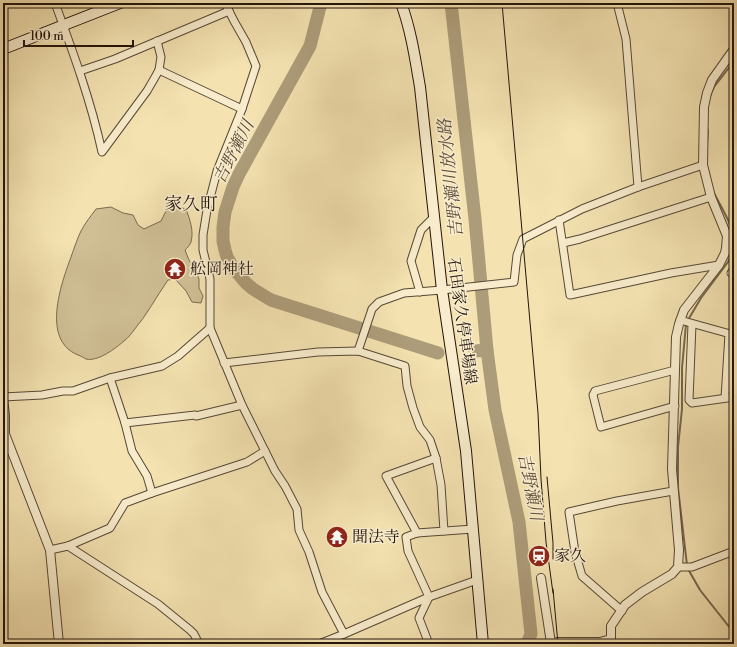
<svg xmlns="http://www.w3.org/2000/svg" width="737" height="647" font-family="'Libre Bodoni','Noto Serif JP',serif">
	<style>
		.green { fill: #d0bf95; stroke: #796a50 }
		.lines { fill: none; stroke-linecap: round; stroke-linejoin: round }
		.stream { stroke: #75664d; stroke-width: 2 }
		.river { stroke: #ad9c79; stroke-width: 13 }
		.minor-casing { stroke: #564835; stroke-width: 9 }
		.tertiary-casing { stroke: #564835; stroke-width: 10 }
		.secondary-casing { stroke: #22140c; stroke-width: 12 }
		.minor { stroke: #f8eccc; stroke-width: 7 }
		.tertiary { stroke: #f8eccc; stroke-width: 8 }
		.secondary { stroke: #f8eccc; stroke-width: 10 }
		.tram { stroke: #22140c; stroke-width: 1 }
		.labels { text-anchor: middle; dominant-baseline: central; stroke-width: 3; stroke-linejoin: round; paint-order: stroke }
		.poi-label { font-size: 16px; fill: #22140c; stroke: #f8eccc; text-anchor: start }
		.street-label { font-size: 16px; fill: #22140c; stroke: #f8eccc }
		.water-label { font-size: 17px; font-style: italic; fill: #5a4a38; stroke: #f8eccc }
		.quarter-label { font-size: 18px; fill: #22140c; stroke: #f8eccc }
	</style>
	<rect width="100%" height="100%" fill="#f4e2b1"/>
	<filter id="stains"><feTurbulence type="fractalNoise" baseFrequency=".005" numOctaves="4"/><feColorMatrix values="0 0 0 0 .2 0 0 0 0 .09 0 0 0 0 .02 0 0 0 .5 -.17"/></filter>
	<radialGradient id="worn" r=".72"><stop offset=".6" stop-color="#630" stop-opacity="0"/><stop offset="1" stop-color="#630" stop-opacity=".3"/></radialGradient>
	<path class="green" d="M175,206L186,209C190,220 194,231 191,242C190,245 187,248 185,250L189,260L195,269L199,279V288L203,296L201,303L192,302L186,291L175,279L168,280C156,297 147,315 134,330C131,334 128,338 124,341C116,348 98,362 86,359C84,358 81,356 78,355C41,340 61,284 71,257C74,249 77,239 81,231C85,223 91,216 96,209L111,207L123,213L133,215L138,225L144,229L161,221L166,211Z"/>
	<g class="lines">
		<g class="stream">
			<path d="M710,96L714,87L734,61"/>
			<path d="M707,128L708,131L707,145"/>
			<path d="M713,191C720,206 733,224 734,241"/>
			<path d="M688,320L701,298L728,262L733,251L734,244"/>
			<path d="M686,324L682,368V409L678,447V488L687,565"/>
			<path d="M688,569L700,590L734,633"/>
		</g>
		<g class="river">
			<path d="M321,3L310,46L239,174L233,187L225,212L223,227V241L225,250L227,257L234,269L246,283L253,289L271,300L438,353"/>
			<path d="M451,3L475,219L487,350"/>
			<path d="M475,351L487,350L495,410L519,522L531,634L527,644"/>
		</g>
		<g class="minor-casing">
			<g id="minor">
				<path d="M55,3C73,52 91,101 102,152L147,91L154,79L159,70L161,57L157,41"/>
				<path d="M225,3L234,21L246,42L256,66L242,109L217,171L207,210L203,235V250L210,279V328L242,405L275,471L285,486L297,509L299,530L309,552L322,592L344,634"/>
				<path d="M617,3L626,39L638,187"/>
				<path d="M159,70L242,109"/>
				<path d="M80,71L115,59L229,11"/>
				<path d="M559,220L570,295L671,273L719,265"/>
				<path d="M563,243L580,239L711,197"/>
				<path d="M734,269L731,273L734,274"/>
				<path d="M420,292L411,261L421,230L434,217"/>
				<path d="M680,320L734,335"/>
				<path d="M692,324L689,400L692,403L734,397"/>
				<path d="M729,342L734,353"/>
				<path d="M358,351L372,309L379,302L404,293L442,290L514,282L517,255L523,239L582,209L638,187L703,165"/>
				<path d="M224,363L318,352L358,351L405,366L407,386L413,408L420,427L430,440L436,458L441,485L444,531"/>
				<path d="M110,378L125,423L132,451L147,476L152,493"/>
				<path d="M3,397L42,395L63,391H73L110,378L162,366L178,356L210,328"/>
				<path d="M725,398L729,334"/>
				<path d="M675,406L601,427L593,395L595,391L675,370"/>
				<path d="M125,423L195,415L196,416L242,405"/>
				<path d="M417,533L386,476L436,458"/>
				<path d="M68,546L158,604L190,630L194,634L199,644"/>
				<path d="M50,550L68,546L110,528L125,503L152,493L247,462L265,451"/>
				<path d="M678,567H692L734,551"/>
				<path d="M622,611L582,576L575,552L569,512L617,501L673,491"/>
				<path d="M319,644L344,634L429,597L477,580"/>
				<path d="M429,644L419,618L429,597L408,551L406,537L417,533L473,529"/>
			</g>
		</g>
		<g class="tertiary-casing">
			<g id="tertiary">
				<path d="M3,399L5,415V434L50,550L59,644"/>
				<path d="M541,578L551,643L558,642H600L611,639V626L625,605L642,592L672,574L678,567L679,550L672,469L676,337L679,324L684,310L719,265L725,253L726,248L727,236L711,197L703,165L704,107L707,93L712,80L734,49"/>
			</g>
		</g>
		<g class="secondary-casing">
			<g id="secondary">
				<path d="M401,3C411,30 415,58 420,87L442,290L466,451L483,644"/>
				<path d="M3,49L120,3"/>
				<path d="M551,644V643"/>
			</g>
		</g>
		<use href="#minor" class="minor"/>
		<use href="#tertiary" class="tertiary"/>
		<use href="#secondary" class="secondary"/>
		<g class="tram">
			<path d="M502,3L538,413L541,479L546,542L553,593"/>
			<path d="M547,477L553,543V559"/>
			<path d="M553,589L558,644"/>
		</g>
	</g>
	<defs>
		<g id="temple-disc" transform="scale(1.15)"><circle r="9.5" fill="#8f2418" stroke="#f8eccc"/><path d="M0-6L5-2H3V0L6.5 2.5H4V6H1.5V3h-3V6H-4V2.5H-6.5L-3 0V-2H-5Z" fill="#fff"/></g>
		<g id="station-disc" transform="scale(1.15)"><circle r="9.5" fill="#8f2418" stroke="#f8eccc"/><path d="M-3-6H3Q5-6 5-4V2Q5 4 3 4L4.5 6H3L1.5 4h-3L-3 6H-4.5L-3 4Q-5 4-5 2V-4Q-5-6-3-6ZM-3.5-4v3h7v-3ZM-3.5 1v1.5H-2V1ZM2 1v1.5H3.5V1Z" fill="#fff"/></g>
	</defs>
	<g fill-rule="evenodd">
		<use href="#temple-disc" x="175" y="269"/>
		<use href="#temple-disc" x="337" y="537"/>
		<use href="#station-disc" x="539" y="556"/>
	</g>
	<g class="labels">
		<g class="poi-label">
			<text x="190" y="269">舩岡神社</text>
			<text x="352" y="537">聞法寺</text>
			<text x="554" y="556">家久</text>
		</g>
		<g class="street-label">
			<text transform="translate(462 321) rotate(82)">石田家久停車場線</text>
		</g>
		<g class="water-label">
			<text transform="translate(234 152) rotate(-63)">吉野瀬川</text>
			<text transform="translate(451 178) rotate(-96)">吉野瀬川放水路</text>
			<text transform="translate(530 487) rotate(79)">吉野瀬川</text>
		</g>
		<g class="quarter-label">
			<text x="191" y="204">家久町</text>
		</g>
	</g>
	<rect width="737" height="647" fill="none" stroke="#f4e2b1" stroke-width="16"/>
	<rect x="4" y="4" width="729" height="639" fill="none" stroke="#22140c" stroke-width="2"/>
	<rect x="8" y="8" width="721" height="631" fill="none" stroke="#22140c"/>
	<path d="M24 40v6h109v-6" fill="none" stroke="#22140c" stroke-width="2"/>
	<text x="30" y="40" font-size="12" fill="#22140c" stroke="#f8eccc" stroke-width="3" paint-order="stroke">100 m</text>
	<rect width="100%" height="100%" filter="url(#stains)"/>
	<rect width="100%" height="100%" fill="url(#worn)"/>
</svg>
